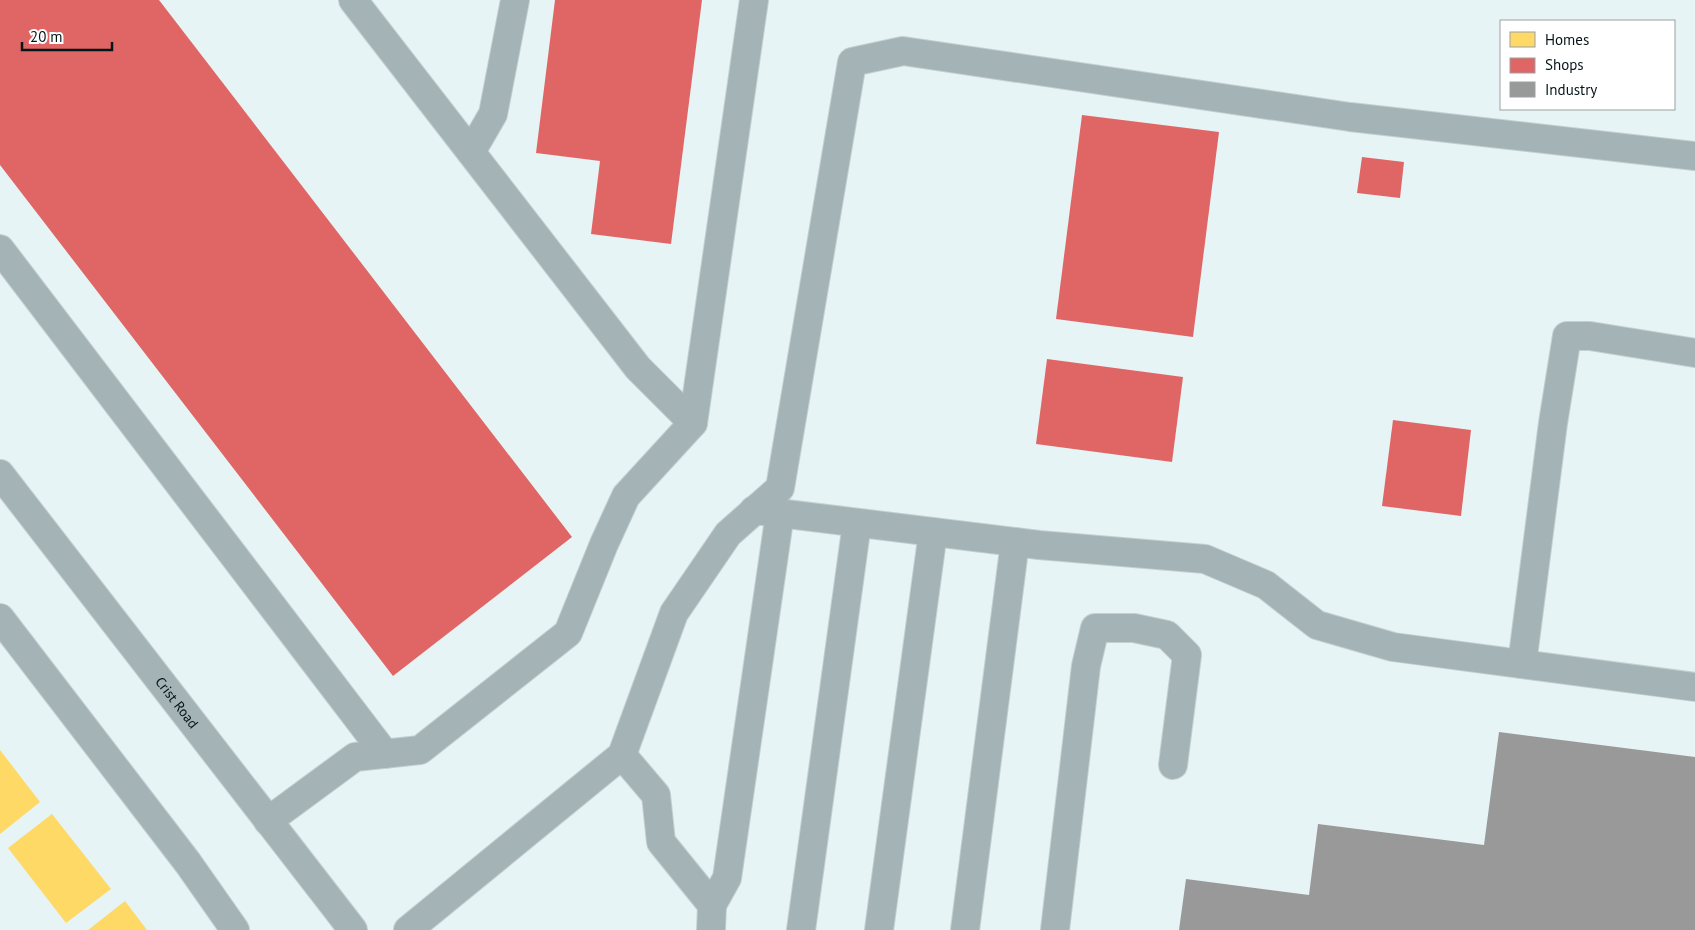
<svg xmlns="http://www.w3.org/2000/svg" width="1695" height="930" font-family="'PT Sans',sans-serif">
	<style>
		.homes { fill: #ffd966 }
		.shops { fill: #e06666 }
		.industry { fill: #999 }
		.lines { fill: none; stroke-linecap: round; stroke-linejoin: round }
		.minor-casing { stroke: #c4cfd1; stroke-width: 30 }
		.minor { stroke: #a4b3b5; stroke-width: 28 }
		.labels { text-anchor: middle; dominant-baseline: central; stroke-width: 5; stroke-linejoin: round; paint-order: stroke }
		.street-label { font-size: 14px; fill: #051517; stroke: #fff }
	</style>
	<rect width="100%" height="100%" fill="#e6f4f6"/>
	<g class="homes">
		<path d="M0,750L40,802L0,834Z"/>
		<path d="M52,814L111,889L66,923L8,848Z"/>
		<path d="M125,901L147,930H88Z"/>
	</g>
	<g class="shops">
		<path d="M0,0H159L572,537L393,676L0,165Z"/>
		<path d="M555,0H702L671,244L591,234L600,161L536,153Z"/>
		<path d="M1082,115L1219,132L1193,337L1056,319Z"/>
		<path d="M1362,157L1404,162L1400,198L1357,193Z"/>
		<path d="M1047,359L1183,377L1172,462L1036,444Z"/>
		<path d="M1393,420L1471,430L1461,516L1382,506Z"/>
	</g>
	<path class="industry" d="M1499,732L1695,757V930H1179L1186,879L1309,895L1318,824L1484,845Z"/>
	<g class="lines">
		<g class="minor-casing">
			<g id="minor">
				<path d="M353,0L638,368L693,423"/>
				<path d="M471,152L493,114L515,0"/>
				<path d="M0,249L385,754"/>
				<path id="s1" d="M0,474L353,930"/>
				<path d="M754,510L1039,545L1205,559L1266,585L1317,625L1393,647L1695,687"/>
				<path d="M0,618L188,863L235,930"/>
				<path d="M1522,664L1553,423L1567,336H1590L1695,353"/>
				<path d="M622,755L656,795L661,842L712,905L711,930"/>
				<path d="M268,821L355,757L420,750L568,633L604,544L626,496L693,423L754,0"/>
				<path d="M712,905L727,878L780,513"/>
				<path d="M408,930L622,755L674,613L728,534L780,488L852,62L903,51L1350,117L1695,156"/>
				<path d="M801,930L857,523"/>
				<path d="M879,930L933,532"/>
				<path d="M965,930L1015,542"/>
				<path d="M1055,930L1086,666L1095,628H1134L1167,635L1187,655L1173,765"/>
			</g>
		</g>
		<use href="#minor" class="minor"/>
	</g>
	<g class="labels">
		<g class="street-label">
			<text stroke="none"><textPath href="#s1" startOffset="289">Crist Road</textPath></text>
		</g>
	</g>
	<rect x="1500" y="20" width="175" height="90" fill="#ffffff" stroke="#9ba1a2"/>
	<rect x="1510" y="32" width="25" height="15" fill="#ffd966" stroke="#9ba1a2"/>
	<text x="1545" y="45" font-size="15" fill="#051517">Homes</text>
	<rect x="1510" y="58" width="25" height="15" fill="#e06666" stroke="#9ba1a2"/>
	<text x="1545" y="70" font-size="15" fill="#051517">Shops</text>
	<rect x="1510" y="82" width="25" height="15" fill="#999999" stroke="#9ba1a2"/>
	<text x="1545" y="95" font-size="15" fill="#051517">Industry</text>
	<path d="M22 42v8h90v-8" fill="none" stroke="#051517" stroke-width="2.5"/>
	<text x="30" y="42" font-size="15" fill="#051517" stroke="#ffffff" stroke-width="4" paint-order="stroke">20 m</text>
</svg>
